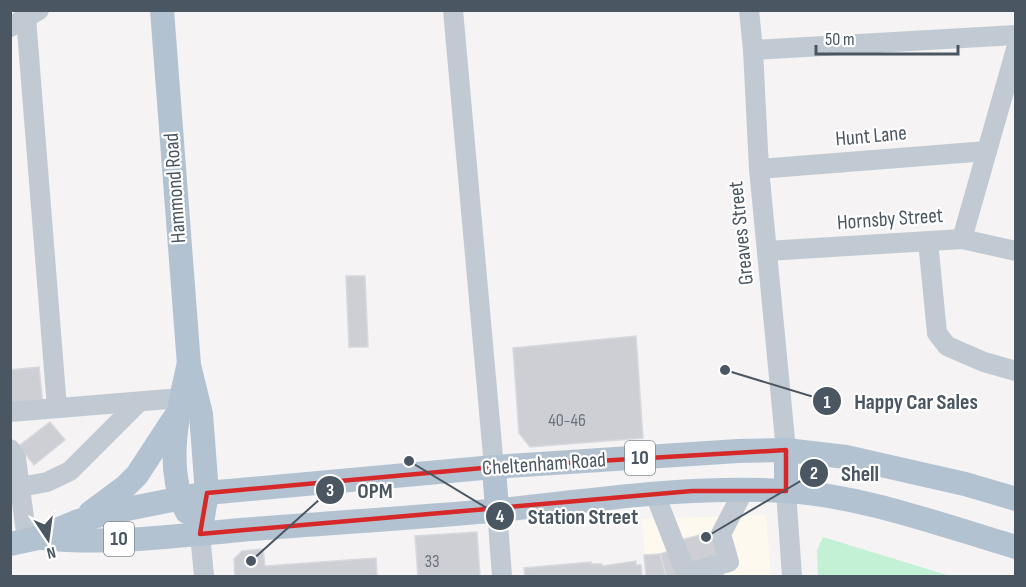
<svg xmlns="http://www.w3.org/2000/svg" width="1026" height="587" font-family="'Sofia Sans Condensed',sans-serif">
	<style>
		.commercial { fill: #fdf9ef }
		.green { fill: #c3f1d5 }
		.building { fill: #cdcfd5; stroke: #d7d9de; stroke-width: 1.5 }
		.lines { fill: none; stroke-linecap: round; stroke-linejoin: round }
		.minor { stroke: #c1cad2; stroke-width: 20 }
		.major { stroke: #b3c2d1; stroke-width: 24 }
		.marked { fill: none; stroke: #d62828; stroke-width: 4.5; stroke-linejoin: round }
		.labels { text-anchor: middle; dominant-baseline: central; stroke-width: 4.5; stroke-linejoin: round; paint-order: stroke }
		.number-label { font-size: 18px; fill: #6b747e }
		.shield { fill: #fff; stroke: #808990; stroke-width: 1.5 }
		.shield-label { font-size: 20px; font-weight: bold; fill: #4a5661 }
		.street-label { font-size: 21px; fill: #4a5661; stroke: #fff }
		.leader { fill: none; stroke: #4a5661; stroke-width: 2 }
		.callout-dot { fill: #4a5661; stroke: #fff; stroke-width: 2 }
		.mark-label { font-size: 18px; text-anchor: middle; font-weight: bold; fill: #fff }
		.callout-label { font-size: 22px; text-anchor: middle; font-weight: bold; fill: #4a5661; stroke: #fff; stroke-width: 4.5; stroke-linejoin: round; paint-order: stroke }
	</style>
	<rect width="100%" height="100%" fill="#f5f3f3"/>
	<path class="commercial" d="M766,515L771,576H646L642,519Z"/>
	<path class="green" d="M823,537L950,576H818L817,550Z"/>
	<g class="building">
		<path d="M346,276H365L368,347H349Z"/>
		<path d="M636,336L643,438L530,447L519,433L513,348Z"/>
		<path d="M39,367L43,406L10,409V370Z"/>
		<path d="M50,422L65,440L34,465L19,446Z"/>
		<path d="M477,532L480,576H418L415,536Z"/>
		<path d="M712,532L724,576H666L660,554L683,547L681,540Z"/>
		<path d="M263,549L265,566L376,558L377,576H235L234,559L242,551Z"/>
		<path d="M660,554L666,576H646L644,555Z"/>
		<path d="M636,561V565H641L642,576H525L524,568L591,562V564H602L603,566Z"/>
	</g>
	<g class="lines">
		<g class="minor">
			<path d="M453,10L494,467"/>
			<path d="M749,10L753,50L759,169L786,450"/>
			<path d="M26,18L57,408"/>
			<path d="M10,27L39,10"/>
			<path d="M753,50L1016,35"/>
			<path d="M759,169L987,151"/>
			<path d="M962,239L1016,49"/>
			<path d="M928,241L937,333L947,346L984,362L1016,371"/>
			<path d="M767,251L962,239L1016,251"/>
			<path d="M10,412L181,398"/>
			<path d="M10,449L16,458L27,540"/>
			<path d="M20,487L47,482L70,471L139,402"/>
			<path d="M786,491L792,576"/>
			<path d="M655,494L687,576"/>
			<path d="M497,510L502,576"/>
			<path d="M200,534L204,576"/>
			<path d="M686,573L729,562L721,534L744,490"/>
		</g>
		<g class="major">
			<path d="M162,10L189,365L201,414L207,493L200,534"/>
			<path d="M494,467L497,510"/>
			<path d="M786,491V450"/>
			<path d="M187,512C164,470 178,411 188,367"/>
			<path d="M90,513L125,487L137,475L175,417"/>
			<path d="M43,538C108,545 175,536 240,530C327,523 414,518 501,510C595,500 691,485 786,491C864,496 941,525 1016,547"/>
			<path d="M10,544L38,538L78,521L117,511L207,493L494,467L738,451L786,450L846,457L965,484L1016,499"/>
		</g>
	</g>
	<path class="marked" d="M786,450V491H692L200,534L207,493L494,467Z"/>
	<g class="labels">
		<g class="number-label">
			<text x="567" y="420">40-46</text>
			<text x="432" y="561">33</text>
		</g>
		<g class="shield">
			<rect x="625" y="441" width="30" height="34" rx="4.5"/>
			<rect x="104" y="522" width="30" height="34" rx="4.5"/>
		</g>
		<g class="shield-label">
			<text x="640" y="458">10</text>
			<text x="119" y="539">10</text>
		</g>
		<g class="street-label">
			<text transform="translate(871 136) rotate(-5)">Hunt Lane</text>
			<text transform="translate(175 188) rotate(-94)">Hammond Road</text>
			<text transform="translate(890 219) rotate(-4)">Hornsby Street</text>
			<text transform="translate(741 233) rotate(-96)">Greaves Street</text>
			<text transform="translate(544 464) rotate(-4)">Cheltenham Road</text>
		</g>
	</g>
	<path class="leader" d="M725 370L827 401M706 537L814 473M251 561L330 490M409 461L500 516"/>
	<g class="callout-dot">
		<circle cx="725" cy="370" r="6"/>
		<circle cx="706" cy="537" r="6"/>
		<circle cx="251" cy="561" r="6"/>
		<circle cx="409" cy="461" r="6"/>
		<circle cx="827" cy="401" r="15"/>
		<circle cx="814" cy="473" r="15"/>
		<circle cx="330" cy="490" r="15"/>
		<circle cx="500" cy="516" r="15"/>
	</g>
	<g class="mark-label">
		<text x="827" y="408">1</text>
		<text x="814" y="479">2</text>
		<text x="330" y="496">3</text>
		<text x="500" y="522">4</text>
	</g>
	<g class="callout-label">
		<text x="916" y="409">Happy Car Sales</text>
		<text x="860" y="481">Shell</text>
		<text x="375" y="498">OPM</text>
		<text x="583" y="524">Station Street</text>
	</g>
	<rect width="1026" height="587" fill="none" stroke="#4a5661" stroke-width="24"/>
	<g transform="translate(48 539) rotate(167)" stroke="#ffffff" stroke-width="4.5" paint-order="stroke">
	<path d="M0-4.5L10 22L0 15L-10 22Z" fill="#4a5661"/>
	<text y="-9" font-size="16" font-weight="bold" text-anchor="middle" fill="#4a5661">N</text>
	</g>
	<path d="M816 45v9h142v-9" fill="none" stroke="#4a5661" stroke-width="3"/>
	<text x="825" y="45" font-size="18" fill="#4a5661" stroke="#ffffff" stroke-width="4.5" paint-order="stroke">50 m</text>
</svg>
